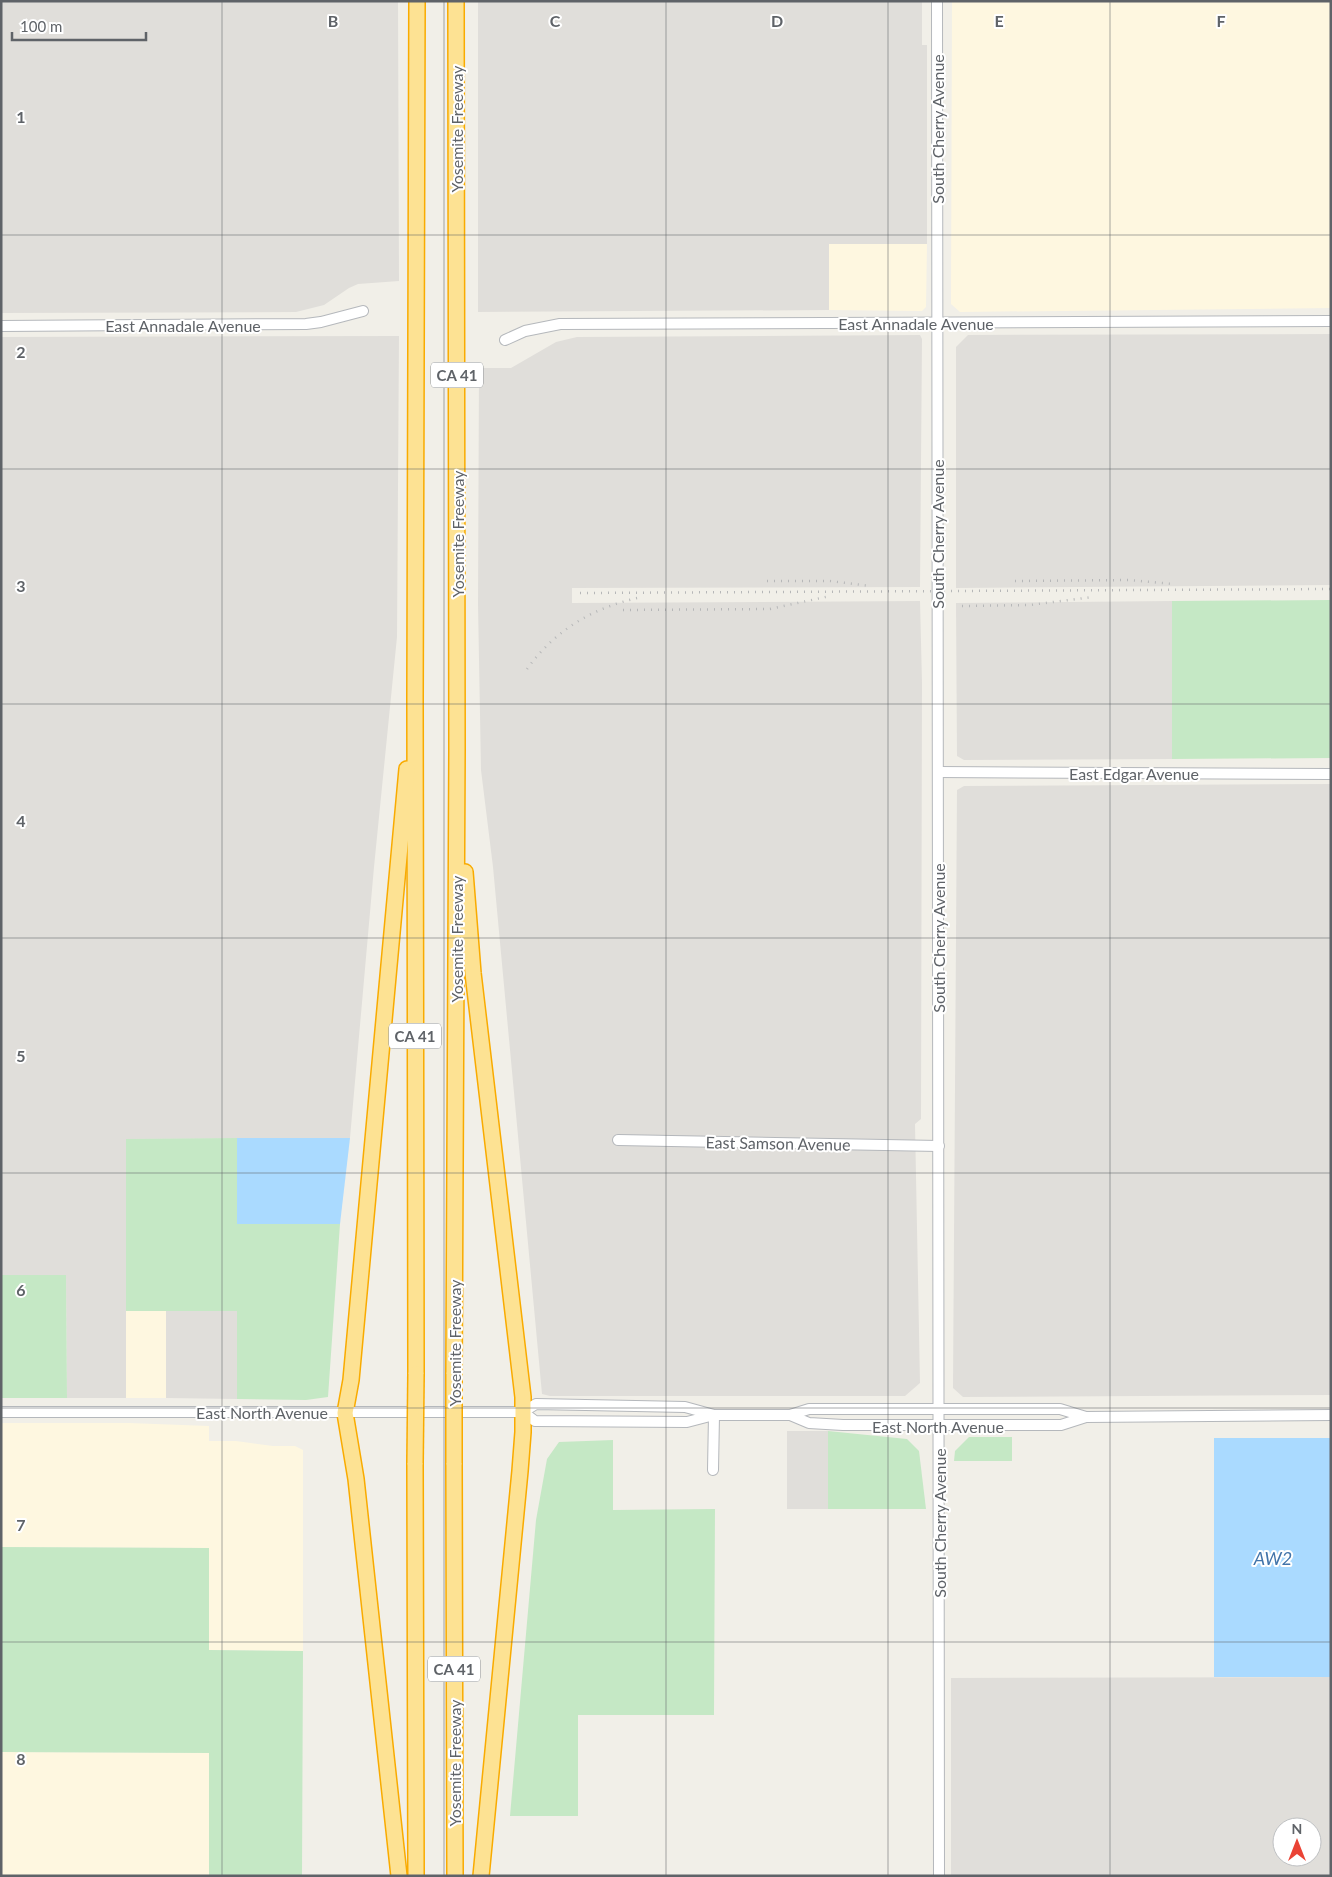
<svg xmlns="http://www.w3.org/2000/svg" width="1332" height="1877" font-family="Lato,sans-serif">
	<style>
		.commercial { fill: #fef7e0 }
		.industrial { fill: #e0deda; fill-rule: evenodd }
		.green { fill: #c5e8c5 }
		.water { fill: #aadaff }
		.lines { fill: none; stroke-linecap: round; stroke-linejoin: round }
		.minor-casing { stroke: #b5b8bc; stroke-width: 12 }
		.highway-casing { stroke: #f9ab00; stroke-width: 18 }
		.minor { stroke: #fff; stroke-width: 10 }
		.highway { stroke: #fde293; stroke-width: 15 }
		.rail { stroke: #b6b7b8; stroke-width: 2.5; stroke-dasharray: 1 6; stroke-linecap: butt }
		.highway-bridge-casing { stroke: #f9ab00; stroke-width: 18; stroke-linecap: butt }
		.highway-bridge { stroke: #fde293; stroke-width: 15 }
		.grid { fill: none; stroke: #5f6368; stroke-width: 1; stroke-opacity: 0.55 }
		.labels { text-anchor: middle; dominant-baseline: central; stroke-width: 4; stroke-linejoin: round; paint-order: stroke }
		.shield { fill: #fff; stroke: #8f9295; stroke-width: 1 }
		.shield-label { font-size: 15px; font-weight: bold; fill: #5f6368 }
		.street-label { font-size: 16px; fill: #5f6368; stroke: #fff }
		.water-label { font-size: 18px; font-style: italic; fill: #4174aa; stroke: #fff }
		.grid-label { font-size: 16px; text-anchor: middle; font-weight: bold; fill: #5f6368; stroke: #fff; stroke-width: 4; stroke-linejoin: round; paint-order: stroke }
	</style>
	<rect width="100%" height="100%" fill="#f1efe8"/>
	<g class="commercial">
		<path d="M952,1H1331V308L960,312L951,304Z"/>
		<path d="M829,244H927L926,307L922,311L829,310Z"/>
		<rect x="126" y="1311" width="40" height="87"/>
		<path d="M1,1423H129L209,1426V1441H236L273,1446H295L303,1450V1651L209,1650V1548L1,1547Z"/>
		<path d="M1,1752L209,1753V1876H1Z"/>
	</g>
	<g class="industrial">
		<path d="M1,1H398L399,281L358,284L349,288L324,305L296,312L1,313Z"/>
		<path d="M478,1H922V45H927V244H829V310L478,312Z"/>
		<path d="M1331,334V585L956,588V347L968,335Z"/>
		<path d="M920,335L922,339L920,587L572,588V603L920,601L922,683L921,1119L915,1124L920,1383L905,1396H550L542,1394L493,867L481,770L478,604L479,368H511L556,342L577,337Z"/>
		<path d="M399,336L397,637L374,867L350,1138L126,1139V1398H67L66,1275H1V337Z"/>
		<path d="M1172,601V759L964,760L957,756L956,603Z"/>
		<path d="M1331,784V1395L963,1397L953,1388L957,790L964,786Z"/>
		<path d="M166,1311H237V1399L166,1398Z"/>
		<rect x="787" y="1431" width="41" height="78"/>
		<path d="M1331,1677V1876H951V1678ZM1282,1827H1312V1857H1282Z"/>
	</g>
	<g class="green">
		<path d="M1331,600V758L1172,759V601Z"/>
		<path d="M237,1138V1224H340L328,1397L306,1400L237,1399V1311H126V1139Z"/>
		<path d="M1,1275H66L67,1398H1Z"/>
		<path d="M828,1431L907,1439L919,1451L926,1509H828Z"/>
		<path d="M969,1437H1012V1461H954L955,1451Z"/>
		<path d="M613,1440V1510L715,1509L714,1715H578V1816H510L536,1520L547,1459L559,1442Z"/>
		<path d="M1,1547L209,1548V1650L303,1651L302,1876H209V1753L1,1752Z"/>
	</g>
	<g class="water">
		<path d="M237,1138H350L340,1224H237Z"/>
		<rect x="1214" y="1438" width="117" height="239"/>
	</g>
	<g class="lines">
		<g class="minor-casing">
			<g id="minor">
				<path d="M937,1L939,1876"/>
				<path d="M1,326L306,324L321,322L363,311"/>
				<path d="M505,340L525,331L560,324L1331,321"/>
				<path d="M938,772L1331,774"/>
				<path d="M618,1140L939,1146"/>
				<path d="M1,1412H523L536,1404L685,1407L714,1415L713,1470"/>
				<path d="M523,1412L535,1421L687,1422L714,1415H790L809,1409H1060L1086,1417L1331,1415"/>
				<path d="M790,1415L809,1423L843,1425H1061L1086,1417"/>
			</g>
		</g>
		<g class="highway-casing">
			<g id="highway">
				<path d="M465,872L473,973L523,1397V1432L520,1471L481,1876"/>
				<path d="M416,1374L415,698L417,1"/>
				<path d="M454,1374L457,749L456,1"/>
				<path d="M415,1463L416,1876"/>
				<path d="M454,1463L455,1876"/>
				<path d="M399,1876L356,1479L345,1413L351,1380L407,769"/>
			</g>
		</g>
		<use href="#minor" class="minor"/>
		<use href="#highway" class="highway"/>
		<g class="rail">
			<path d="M767,581H830L870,586"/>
			<path d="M1015,581L1129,580L1173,584"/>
			<path d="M580,593L1331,589"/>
			<path d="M962,606L1030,605L1093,597"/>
			<path d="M623,610L770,609L830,596"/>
			<path d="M527,669C556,629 594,607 642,597"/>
		</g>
		<g class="highway-bridge-casing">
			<g id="highway-bridge">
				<path d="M454,1374V1463"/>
				<path d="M415,1463L416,1374"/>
			</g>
		</g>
		<use href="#highway-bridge" class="highway-bridge"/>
	</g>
	<path class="grid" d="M222,1V1876M444,1V1876M666,1V1876M888,1V1876M1110,1V1876M1,235H1331M1,469H1331M1,704H1331M1,938H1331M1,1173H1331M1,1408H1331M1,1642H1331"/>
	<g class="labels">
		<g class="shield">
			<rect x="431" y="362.5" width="52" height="25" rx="4"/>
			<rect x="389" y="1023.5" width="52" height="25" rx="4"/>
			<rect x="428" y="1656.5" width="52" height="25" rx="4"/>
		</g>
		<g class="shield-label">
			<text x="457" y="375">CA 41</text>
			<text x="415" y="1036">CA 41</text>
			<text x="454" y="1669">CA 41</text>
		</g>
		<g class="street-label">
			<text transform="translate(456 129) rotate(-90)">Yosemite Freeway</text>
			<text transform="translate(937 129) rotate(-90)">South Cherry Avenue</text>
			<text x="916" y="323">East Annadale Avenue</text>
			<text x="183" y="325">East Annadale Avenue</text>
			<text transform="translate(457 534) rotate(-90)">Yosemite Freeway</text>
			<text transform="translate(937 534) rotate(-90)">South Cherry Avenue</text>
			<text x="1134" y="773">East Edgar Avenue</text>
			<text transform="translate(938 938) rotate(-90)">South Cherry Avenue</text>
			<text transform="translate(456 939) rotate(-90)">Yosemite Freeway</text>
			<text transform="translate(778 1143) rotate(1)">East Samson Avenue</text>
			<text transform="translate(454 1343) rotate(-90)">Yosemite Freeway</text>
			<text x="262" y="1412">East North Avenue</text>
			<text x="938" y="1426">East North Avenue</text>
			<text transform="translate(939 1523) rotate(-90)">South Cherry Avenue</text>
			<text transform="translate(454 1763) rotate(-90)">Yosemite Freeway</text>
		</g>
		<g class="water-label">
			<text x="1273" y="1558">AW2</text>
		</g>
	</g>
	<g class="grid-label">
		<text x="333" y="27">B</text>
		<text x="555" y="27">C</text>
		<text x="777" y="27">D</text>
		<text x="999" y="27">E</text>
		<text x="1221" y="27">F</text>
		<text x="21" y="123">1</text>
		<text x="21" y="358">2</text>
		<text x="21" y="592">3</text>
		<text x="21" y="827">4</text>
		<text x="21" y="1062">5</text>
		<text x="21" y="1296">6</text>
		<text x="21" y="1531">7</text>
		<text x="21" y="1765">8</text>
	</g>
	<rect width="1332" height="1877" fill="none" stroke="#5f6368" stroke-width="5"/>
	<g transform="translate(1297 1842)"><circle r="24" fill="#ffffff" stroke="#bfc1c3"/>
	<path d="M0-4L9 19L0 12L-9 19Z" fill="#ea4335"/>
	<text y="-8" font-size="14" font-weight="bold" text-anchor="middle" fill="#5f6368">N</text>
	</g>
	<path d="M12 32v8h134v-8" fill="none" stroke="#5f6368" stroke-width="2.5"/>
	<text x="20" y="32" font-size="15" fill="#5f6368" stroke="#ffffff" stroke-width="4" paint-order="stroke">100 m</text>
</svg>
